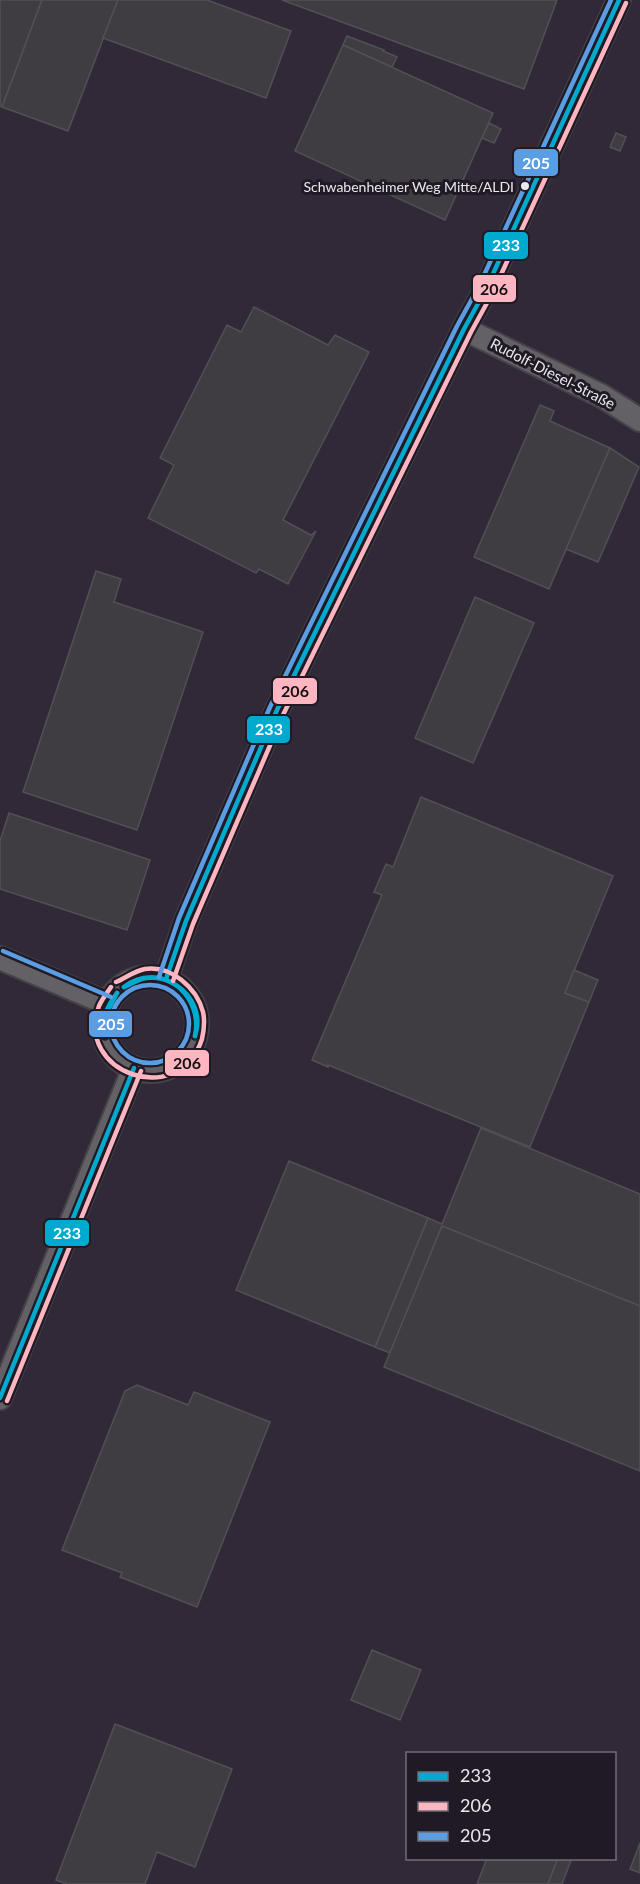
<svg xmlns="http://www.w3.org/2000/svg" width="640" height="1884" font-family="Lato,sans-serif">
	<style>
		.commercial { fill: #312937; fill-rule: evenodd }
		.building { fill: #3f3d42; stroke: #515055; stroke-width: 1.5 }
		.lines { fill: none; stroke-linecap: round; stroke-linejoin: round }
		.street-casing { stroke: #454349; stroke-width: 26 }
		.street { stroke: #636166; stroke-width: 22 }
		.bus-1-casing { stroke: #201a25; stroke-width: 9 }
		.bus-2-casing { stroke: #201a25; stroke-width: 9 }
		.bus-3-casing { stroke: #201a25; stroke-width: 9 }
		.bus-1 { stroke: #00a9ce; stroke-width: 4.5 }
		.bus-2 { stroke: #ffb6c1; stroke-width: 4.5 }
		.bus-3 { stroke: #5a9de2; stroke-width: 4.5 }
		.bus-dot { fill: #eae7ef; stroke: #201a25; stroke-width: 2 }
		.labels { text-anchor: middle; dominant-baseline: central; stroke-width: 6; stroke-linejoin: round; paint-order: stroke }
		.bus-label { font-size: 14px; fill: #eae7ef; stroke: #201a25; text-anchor: end }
		.street-label { font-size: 15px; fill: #eae7ef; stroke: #201a25 }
		.line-badge { stroke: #201a25; stroke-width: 2 }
		.badge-label { font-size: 16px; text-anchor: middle; font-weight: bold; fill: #fff }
		.pale-badge-label { font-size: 16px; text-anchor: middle; font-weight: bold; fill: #111 }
	</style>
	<rect width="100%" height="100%" fill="#29262c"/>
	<path class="commercial" d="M0,0H640V1884H0ZM408,1754H614V1858H408Z"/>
	<g class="building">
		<path d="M0,0H42L2,107L0,106Z"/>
		<path d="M42,0H118L68,131L2,107Z"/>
		<path d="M118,0H207L291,31L266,98L103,38Z"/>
		<path d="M282,0H557L524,89Z"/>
		<path d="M347,36L384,50L383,51L397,57L392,67L343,45Z"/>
		<path d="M343,45L493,113L445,220L295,151Z"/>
		<path d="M489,123L501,129L494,143L482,138Z"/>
		<path d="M616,133L626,137L620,151L610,147Z"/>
		<path d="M254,307L328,345L335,335L369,352L283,520L311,535L316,531L288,584L259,569L256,573L148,518L174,465L160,458L227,325L241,332Z"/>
		<path d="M540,405L554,411L550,421L610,448L549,589L474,557Z"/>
		<path d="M610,448L639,467L598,562L566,549Z"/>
		<path d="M96,571L121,579L114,602L203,632L137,830L23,792Z"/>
		<path d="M475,597L534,623L473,763L415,738Z"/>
		<path d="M421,797L613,876L565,993L589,1002L530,1147L328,1065V1067L312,1060L382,895L374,892L386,864L393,867Z"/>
		<path d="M9,813L150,860L127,930L0,889V841Z"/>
		<path d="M574,970L598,980L589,1002L565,993Z"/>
		<path d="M481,1128L640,1194V1306L442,1226L390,1353L375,1347L428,1218L442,1224Z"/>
		<path d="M289,1161L428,1218L375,1347L236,1290Z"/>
		<path d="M442,1226L640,1306V1471L384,1367Z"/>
		<path d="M137,1385L188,1405L194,1392L270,1422L197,1607L120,1577L122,1573L62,1550L125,1391Z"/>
		<path d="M372,1650L421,1670L400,1720L351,1700Z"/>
		<path d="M115,1724L232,1769L195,1867L157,1852L145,1884H67L56,1880Z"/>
		<path d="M640,1843V1873L630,1869Z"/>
		<path d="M487,1858H558L548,1884H477Z"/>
		<path d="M558,1858H572L562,1884H548Z"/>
	</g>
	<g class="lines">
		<g class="street-casing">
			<g id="street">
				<path d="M464,329L602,396L640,420"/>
				<path d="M0,958L108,1004"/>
				<circle cx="150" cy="1024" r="47"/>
				<path d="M166,979L186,921L277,710L464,329L486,289L619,0"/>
				<path d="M0,1398L134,1068"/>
			</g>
		</g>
		<use href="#street" class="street"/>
		<g class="bus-1-casing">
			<g id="bus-1">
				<path d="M166,979L186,921L277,710L464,329L486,289L619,0"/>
				<path d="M124,987C158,960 209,995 195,1036"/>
				<path d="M124,987C131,984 139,979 146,978C178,973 202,1006 195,1036"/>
				<path d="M105,1036C101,1019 107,1006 117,993"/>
				<path d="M105,1036V1016L117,993"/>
				<path d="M0,1398L134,1068"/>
			</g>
		</g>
		<g class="bus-2-casing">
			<g id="bus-2">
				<path d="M173,981L193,924L284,713L471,332L493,292L626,3"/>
				<path d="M111,987C107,993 102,999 99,1006C74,1073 179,1110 202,1039C204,1030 205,1021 203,1012C197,988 171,965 145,969C134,971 126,978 116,982"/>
				<path d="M7,1401L141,1071"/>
			</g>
		</g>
		<g class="bus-3-casing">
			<g id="bus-3">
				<path d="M3,951L111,997"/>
				<path d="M159,977L179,918L270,707L457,326L479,286L611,0"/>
				<circle cx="150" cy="1024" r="39"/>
			</g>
		</g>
		<use href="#bus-1" class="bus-1"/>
		<use href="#bus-2" class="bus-2"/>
		<use href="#bus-3" class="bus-3"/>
	</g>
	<circle class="bus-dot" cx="525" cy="186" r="5"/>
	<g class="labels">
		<g class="bus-label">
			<text x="514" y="186">Schwabenheimer Weg Mitte/ALDI</text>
		</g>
		<g class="street-label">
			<text transform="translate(553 373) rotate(27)">Rudolf-Diesel-Straße</text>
		</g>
	</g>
	<g class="line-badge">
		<rect x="513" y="148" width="46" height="29" rx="6" fill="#5a9de2"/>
		<rect x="483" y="231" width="46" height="29" rx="6" fill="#00a9ce"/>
		<rect x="472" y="274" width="45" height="29" rx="6" fill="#ffb6c1"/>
		<rect x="272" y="677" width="46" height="28" rx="6" fill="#ffb6c1"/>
		<rect x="246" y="715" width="45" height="29" rx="6" fill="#00a9ce"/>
		<rect x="88" y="1010" width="45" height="28" rx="6" fill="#5a9de2"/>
		<rect x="164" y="1049" width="46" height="28" rx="6" fill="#ffb6c1"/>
		<rect x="44" y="1219" width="46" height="28" rx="6" fill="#00a9ce"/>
	</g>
	<g class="badge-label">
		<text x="536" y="169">205</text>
		<text x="506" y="251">233</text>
		<text x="269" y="735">233</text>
		<text x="111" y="1030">205</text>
		<text x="67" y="1239">233</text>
	</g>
	<g class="pale-badge-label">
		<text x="494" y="295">206</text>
		<text x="295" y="697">206</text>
		<text x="187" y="1069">206</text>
	</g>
	<rect x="406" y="1752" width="210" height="108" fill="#201a25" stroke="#716c76" stroke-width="1.5"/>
	<rect x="418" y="1772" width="30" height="9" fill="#00a9ce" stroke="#716c76" stroke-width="1.5"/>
	<text x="460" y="1782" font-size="18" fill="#eae7ef">233</text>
	<rect x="418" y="1802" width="30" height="9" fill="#ffb6c1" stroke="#716c76" stroke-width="1.5"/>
	<text x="460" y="1812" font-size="18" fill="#eae7ef">206</text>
	<rect x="418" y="1832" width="30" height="9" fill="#5a9de2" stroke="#716c76" stroke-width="1.5"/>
	<text x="460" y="1842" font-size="18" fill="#eae7ef">205</text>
</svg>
